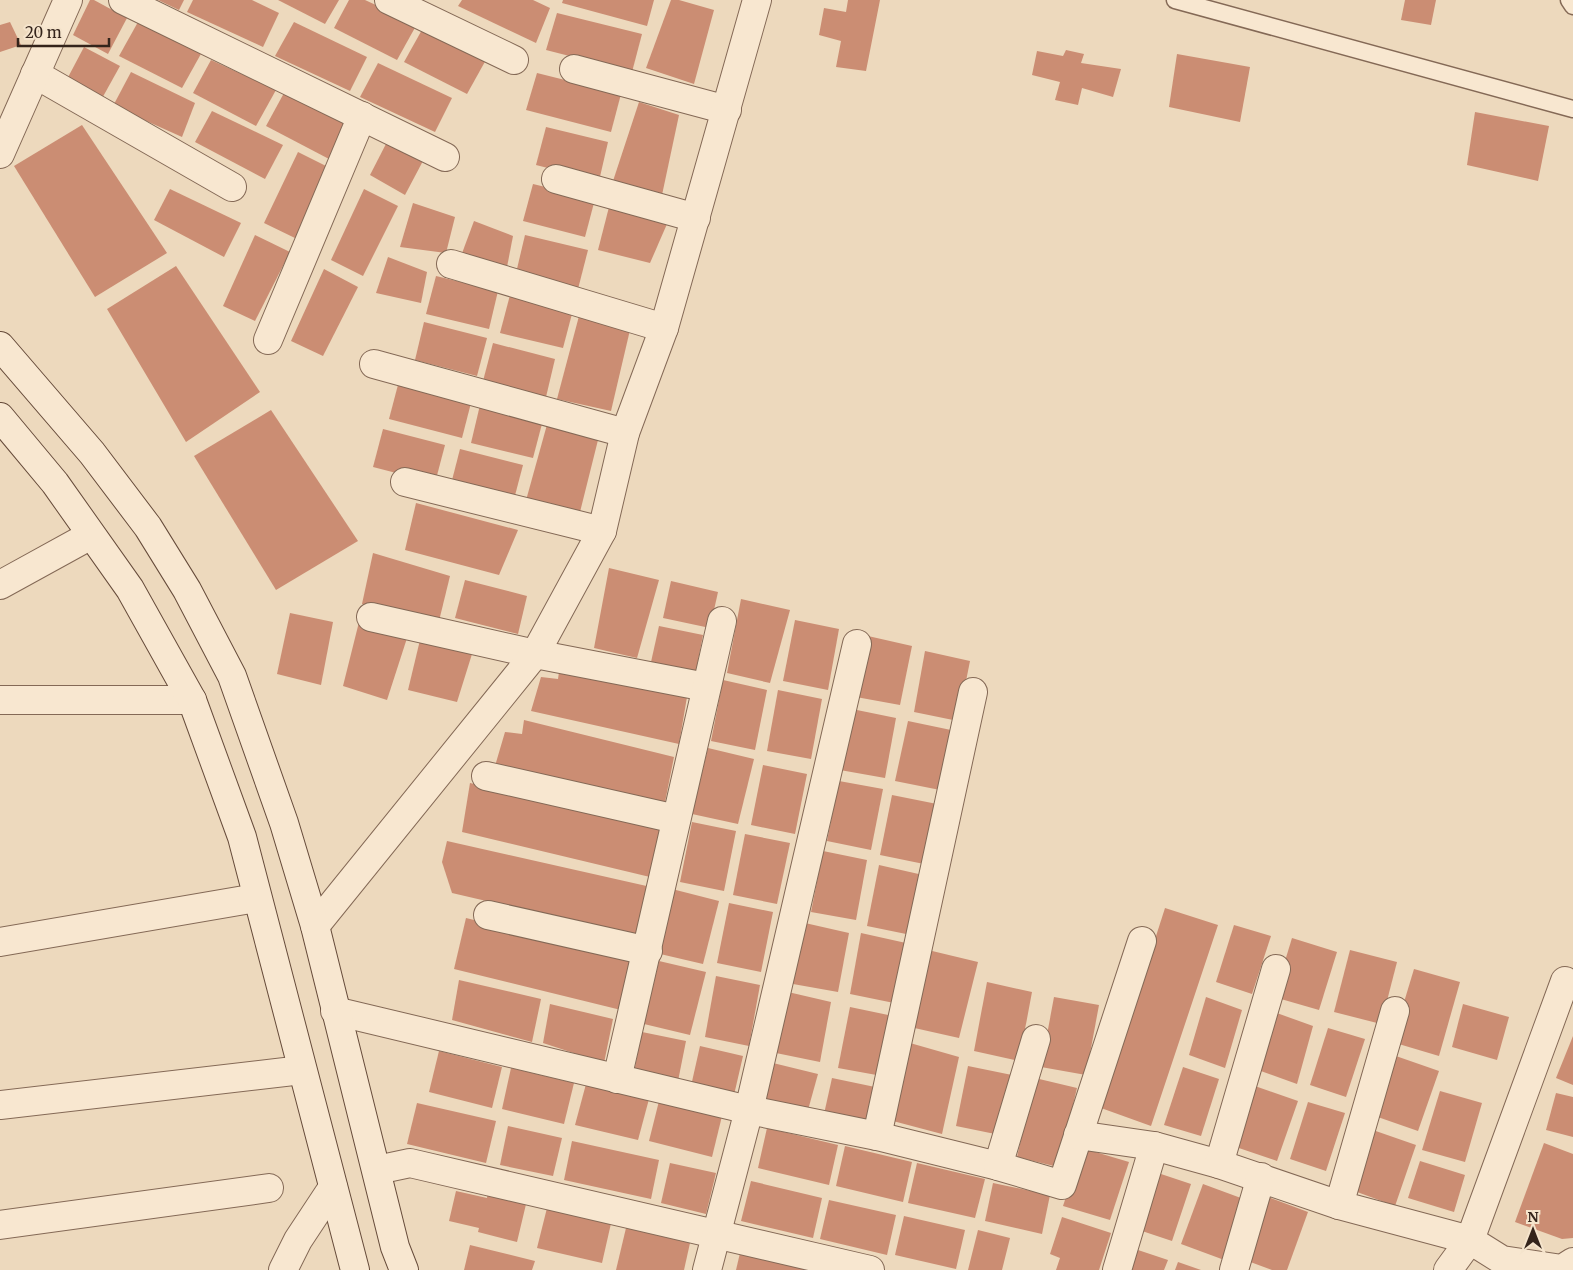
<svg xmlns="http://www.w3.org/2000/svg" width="1573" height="1270" font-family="Merriweather,serif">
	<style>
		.building { fill: #cb8d73 }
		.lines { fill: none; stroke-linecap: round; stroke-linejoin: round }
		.lane-casing { stroke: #846956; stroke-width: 19 }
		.street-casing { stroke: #846956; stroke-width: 30 }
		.secondary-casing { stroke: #664b3a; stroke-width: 30 }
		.lane { stroke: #f8e7d0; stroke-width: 16 }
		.street { stroke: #f8e7d0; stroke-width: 28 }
		.secondary { stroke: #f8e7d0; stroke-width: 28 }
	</style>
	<rect width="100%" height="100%" fill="#edd9bd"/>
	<g class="building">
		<path d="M90,0H94L127,18L108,54L73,35Z"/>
		<path d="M158,0H184L179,10Z"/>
		<path d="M193,0H252L279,13L263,47L187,12Z"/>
		<path d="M278,0H339L325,24Z"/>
		<path d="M349,0H365L417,24L397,60L334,28Z"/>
		<path d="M462,0H533L550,8L536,43L458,6Z"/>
		<path d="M563,0H654L647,26L562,3Z"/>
		<path d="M671,0H679L714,10L694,84L646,68Z"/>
		<path d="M848,0H880L866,71L836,67L841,41L819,35L824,8L846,12Z"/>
		<path d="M1405,0H1436L1431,25L1401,20Z"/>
		<path d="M557,13L642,34L632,72L546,50Z"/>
		<path d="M10,22L21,45L0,52V25Z"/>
		<path d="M138,22L202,52L182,88L119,56Z"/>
		<path d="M294,22L367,57L350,91L275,56Z"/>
		<path d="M423,28L487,58L467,94L404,62Z"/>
		<path d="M84,47L120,66L100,102L65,83Z"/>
		<path d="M1066,50L1084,54L1081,63L1121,69L1113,97L1082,88L1078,105L1055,100L1060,82L1032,75L1037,51L1063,56Z"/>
		<path d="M1177,54L1250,67L1240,122L1169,107Z"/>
		<path d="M211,60L276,90L256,126L193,93Z"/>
		<path d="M378,63L452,98L435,132L360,97Z"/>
		<path d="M131,72L195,103L182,137L113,106Z"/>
		<path d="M537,73L621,94L611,132L526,110Z"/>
		<path d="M284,93L348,123L329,159L266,126Z"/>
		<path d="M639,102L679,115L662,195L613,181Z"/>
		<path d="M212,111L283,145L265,179L195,142Z"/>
		<path d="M1475,112L1549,126L1538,181L1467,165Z"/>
		<path d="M82,125L167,253L95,297L14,166Z"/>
		<path d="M546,127L608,142L599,181L536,165Z"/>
		<path d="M388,140L424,159L405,195L370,175Z"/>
		<path d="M298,152L332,169L297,239L264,223Z"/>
		<path d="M533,184L595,199L585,237L523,221Z"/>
		<path d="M170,189L241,223L224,257L154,220Z"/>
		<path d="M364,189L398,206L363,276L331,260Z"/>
		<path d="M413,203L455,217L446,253L400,247Z"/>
		<path d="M609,207L667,224L650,263L598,250Z"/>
		<path d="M474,221L513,236L507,267L461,256Z"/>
		<path d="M255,235L290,252L255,321L223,306Z"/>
		<path d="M525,235L588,250L578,289L516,273Z"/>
		<path d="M388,257L427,272L421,303L376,293Z"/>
		<path d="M176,266L260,392L186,442L107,309Z"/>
		<path d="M324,269L358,287L323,356L291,341Z"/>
		<path d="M436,276L498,291L489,329L426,314Z"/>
		<path d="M510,295L573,310L563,348L500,333Z"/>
		<path d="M579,316L630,330L611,411L557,399Z"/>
		<path d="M424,322L487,338L477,376L415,360Z"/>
		<path d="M493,343L555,359L546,397L483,381Z"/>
		<path d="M399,381L472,399L462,438L389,419Z"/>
		<path d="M480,405L543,420L533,458L471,443Z"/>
		<path d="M271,410L358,541L276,590L194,456Z"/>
		<path d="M548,421L599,436L579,516L525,504Z"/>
		<path d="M383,429L445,445L435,483L373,467Z"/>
		<path d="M460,449L523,465L513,503L450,488Z"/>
		<path d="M416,503L518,530L499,575L405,550Z"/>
		<path d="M373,553L450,576L439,621L362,604Z"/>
		<path d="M609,568L659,580L637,658L594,648Z"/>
		<path d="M465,580L527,596L518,634L455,618Z"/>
		<path d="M671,581L718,592L710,628L663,618Z"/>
		<path d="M741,599L790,610L770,683L727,673Z"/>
		<path d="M290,613L333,622L321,685L277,674Z"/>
		<path d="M795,620L839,629L828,690L783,681Z"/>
		<path d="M359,622L408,635L387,700L343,686Z"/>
		<path d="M659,626L703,635L696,671L651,662Z"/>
		<path d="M868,636L912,646L900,705L856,697Z"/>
		<path d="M420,640L472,654L457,702L408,690Z"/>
		<path d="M925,651L970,661L958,721L914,712Z"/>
		<path d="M560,665L687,697L679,744L531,711L541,677L558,679Z"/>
		<path d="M723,680L767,690L755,750L711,741Z"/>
		<path d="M778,690L822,699L811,759L767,751Z"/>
		<path d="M852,709L896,718L885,778L840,770Z"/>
		<path d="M524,720L674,757L664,807L495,766L505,732L522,734Z"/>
		<path d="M908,721L951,730L940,790L895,781Z"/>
		<path d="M708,748L754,759L738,824L692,814Z"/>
		<path d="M763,765L807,774L795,834L751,825Z"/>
		<path d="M839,781L883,789L871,850L827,841Z"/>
		<path d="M470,783L660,827L650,877L462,832Z"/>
		<path d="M892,795L937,804L924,864L880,855Z"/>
		<path d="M692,822L736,831L724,891L680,882Z"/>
		<path d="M745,834L790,843L777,904L733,895Z"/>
		<path d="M447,841L651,887L641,937L452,893L442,862Z"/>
		<path d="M823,851L867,860L856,920L811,912Z"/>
		<path d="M879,865L923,875L911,935L867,926Z"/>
		<path d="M672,889L719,901L703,964L656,953Z"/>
		<path d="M729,903L773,912L761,972L717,963Z"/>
		<path d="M1165,908L1218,925L1151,1126L1101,1108Z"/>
		<path d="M466,918L632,959L621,1010L454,969Z"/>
		<path d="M805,923L849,933L838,992L793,984Z"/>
		<path d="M1234,925L1271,936L1252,994L1216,982Z"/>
		<path d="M861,933L906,943L894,1003L850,994Z"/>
		<path d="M1292,938L1337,952L1319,1010L1274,997Z"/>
		<path d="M928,950L978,962L959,1038L910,1027Z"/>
		<path d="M1350,950L1397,962L1381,1024L1334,1012Z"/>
		<path d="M659,961L706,972L690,1035L644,1024Z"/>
		<path d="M1414,969L1460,982L1439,1056L1392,1042Z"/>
		<path d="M716,976L760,985L749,1046L705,1037Z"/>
		<path d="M459,980L541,999L532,1042L452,1020Z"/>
		<path d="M987,982L1032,992L1019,1061L974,1051Z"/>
		<path d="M788,992L831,1002L820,1062L776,1053Z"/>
		<path d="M1054,997L1099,1005L1086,1075L1041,1067Z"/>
		<path d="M1206,997L1242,1010L1225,1068L1189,1055Z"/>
		<path d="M550,1004L613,1019L604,1063L543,1043Z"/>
		<path d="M1463,1004L1509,1017L1497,1060L1452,1047Z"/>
		<path d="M850,1007L893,1016L882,1076L838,1068Z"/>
		<path d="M1274,1012L1313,1026L1297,1084L1258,1070Z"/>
		<path d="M1328,1028L1365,1039L1346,1097L1310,1085Z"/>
		<path d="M642,1032L686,1041L678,1081L634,1072Z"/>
		<path d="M1573,1036V1085L1556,1078Z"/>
		<path d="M910,1043L959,1057L942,1134L893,1121Z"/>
		<path d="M700,1046L743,1056L734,1095L691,1086Z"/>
		<path d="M439,1051L502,1067L492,1108L429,1092Z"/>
		<path d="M1393,1055L1439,1071L1418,1131L1372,1115Z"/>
		<path d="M773,1063L818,1074L808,1110L764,1102Z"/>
		<path d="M968,1066L1012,1075L1000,1135L956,1126Z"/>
		<path d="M1183,1067L1219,1079L1201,1136L1164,1125Z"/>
		<path d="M511,1068L574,1083L564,1124L502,1109Z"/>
		<path d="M832,1078L875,1087L867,1123L824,1114Z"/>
		<path d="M1035,1078L1077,1088L1058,1167L1017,1157Z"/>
		<path d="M586,1084L649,1099L638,1140L575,1125Z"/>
		<path d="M1252,1085L1298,1101L1277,1161L1230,1145Z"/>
		<path d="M1440,1091L1482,1103L1465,1162L1422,1150Z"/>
		<path d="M1556,1093L1573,1097V1137L1546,1130Z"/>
		<path d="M659,1101L722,1116L712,1157L649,1141Z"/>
		<path d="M1308,1102L1345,1113L1326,1171L1290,1159Z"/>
		<path d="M417,1103L496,1121L486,1163L407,1144Z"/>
		<path d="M508,1126L562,1138L553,1176L500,1165Z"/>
		<path d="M767,1128L838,1145L829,1185L758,1168Z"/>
		<path d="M1370,1129L1416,1145L1395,1206L1349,1189Z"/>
		<path d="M572,1141L659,1160L651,1199L564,1180Z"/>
		<path d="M1544,1143L1573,1154V1238L1562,1239L1515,1222Z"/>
		<path d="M845,1146L912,1162L903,1202L836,1186Z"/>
		<path d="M1082,1148L1129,1162L1110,1220L1063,1206Z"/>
		<path d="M1420,1161L1465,1175L1454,1212L1408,1198Z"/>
		<path d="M670,1163L716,1173L706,1214L661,1203Z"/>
		<path d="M917,1163L985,1179L975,1218L908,1203Z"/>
		<path d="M1155,1172L1191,1184L1172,1241L1136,1229Z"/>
		<path d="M751,1181L822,1198L813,1238L741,1221Z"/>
		<path d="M993,1183L1050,1195L1042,1234L985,1221Z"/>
		<path d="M1203,1184L1249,1201L1227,1261L1181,1244Z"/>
		<path d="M488,1190L527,1200L517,1242L478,1232L479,1228L449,1221L456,1191L487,1198Z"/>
		<path d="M1268,1197L1308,1212L1287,1270H1272L1245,1260Z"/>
		<path d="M829,1200L896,1215L887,1255L820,1239Z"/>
		<path d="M548,1204L612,1219L602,1263L537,1248Z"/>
		<path d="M904,1216L965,1230L956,1269L895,1255Z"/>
		<path d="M1062,1217L1111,1233L1099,1270H1056L1060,1258L1050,1254Z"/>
		<path d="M626,1228L690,1243L684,1270H616Z"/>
		<path d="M978,1230L1010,1238L1002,1270H968Z"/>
		<path d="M470,1245L535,1261L532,1270H464Z"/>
		<path d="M1132,1248L1168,1260L1164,1270H1124Z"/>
		<path d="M740,1253L805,1268V1270H736Z"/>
		<path d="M1178,1262L1201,1270H1175Z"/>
	</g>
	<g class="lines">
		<g class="lane-casing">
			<g id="lane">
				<path d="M1175,0L1573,109"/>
				<path d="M1569,0L1573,6"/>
			</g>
		</g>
		<g class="street-casing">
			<g id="street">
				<path d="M123,0L445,157"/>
				<path d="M389,0L514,60"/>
				<path d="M574,69L727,110"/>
				<path d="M35,74L232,187"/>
				<path d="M0,154L68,0"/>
				<path d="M556,179L696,218"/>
				<path d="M451,264L664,328"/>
				<path d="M268,340L362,116"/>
				<path d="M374,364L625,433"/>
				<path d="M405,482L602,531"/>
				<path d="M0,585L91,535"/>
				<path d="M371,617L535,654L706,687"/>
				<path d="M0,700H192"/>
				<path d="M486,776L676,819"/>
				<path d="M488,915L648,951"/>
				<path d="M315,926L535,654L602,531L625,433L664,328L757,0"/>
				<path d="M0,942L256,898"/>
				<path d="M335,1011L749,1110L877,1136L998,1166L1062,1185L1142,941"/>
				<path d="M617,1079L722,621"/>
				<path d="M0,1105L302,1070"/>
				<path d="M1078,1135L1154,1146L1219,1164L1339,1205L1470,1240L1502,1260L1562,1269L1573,1262"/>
				<path d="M877,1136L973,692"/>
				<path d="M1219,1164L1276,969"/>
				<path d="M998,1166L1036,1039"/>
				<path d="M377,1170L410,1163L870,1270"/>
				<path d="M1339,1205L1395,1011"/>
				<path d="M0,1225L269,1188"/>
				<path d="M283,1270L298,1240L333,1187"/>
				<path d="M707,1270L749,1110L857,644"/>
				<path d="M1117,1270L1154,1146"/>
				<path d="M1234,1270L1261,1177"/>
				<path d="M1448,1270L1470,1240L1565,981"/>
			</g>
		</g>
		<g class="secondary-casing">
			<g id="secondary">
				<path d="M0,346L92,453L148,527L187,590L232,676L284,823L315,926L395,1247L404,1270"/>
				<path d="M0,417L55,483L130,589L192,700L242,837L355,1270"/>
			</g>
		</g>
		<use href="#lane" class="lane"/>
		<use href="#street" class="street"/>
		<use href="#secondary" class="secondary"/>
	</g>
	<g transform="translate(1533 1230)" stroke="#f5e4cc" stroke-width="4" paint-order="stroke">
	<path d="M0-4L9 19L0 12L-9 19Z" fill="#34241b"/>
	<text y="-8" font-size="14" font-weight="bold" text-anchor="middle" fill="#34241b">N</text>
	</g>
	<path d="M18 38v8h91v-8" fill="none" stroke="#34241b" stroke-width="2.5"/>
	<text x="25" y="38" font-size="15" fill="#34241b" stroke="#f5e4cc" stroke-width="4" paint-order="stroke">20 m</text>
</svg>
